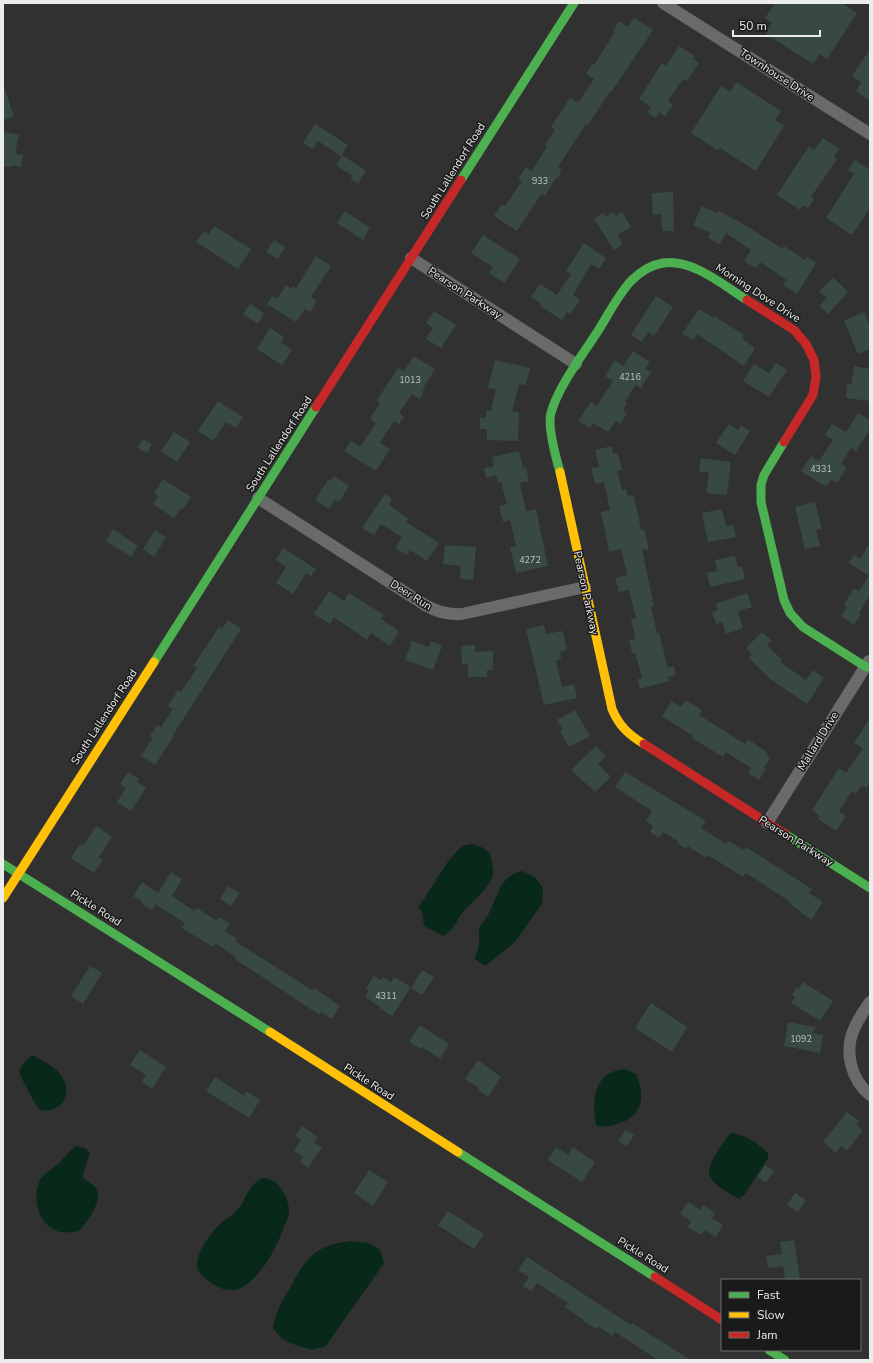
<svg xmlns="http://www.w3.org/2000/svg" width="873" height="1363" font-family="'Nunito Sans',sans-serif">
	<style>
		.water { fill: #08291a }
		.building { fill: #374942 }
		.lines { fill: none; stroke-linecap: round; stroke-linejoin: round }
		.street { stroke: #696a69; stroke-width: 12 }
		.fast { stroke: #4caf50; stroke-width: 9 }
		.slow { stroke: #ffc107; stroke-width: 9 }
		.jam { stroke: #c62828; stroke-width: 9 }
		.labels { text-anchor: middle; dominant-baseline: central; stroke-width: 3; stroke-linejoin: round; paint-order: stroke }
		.number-label { font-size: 9px; fill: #bec4c2 }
		.street-label { font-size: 11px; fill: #ebedec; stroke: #191a19 }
	</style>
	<rect width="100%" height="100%" fill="#313131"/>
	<g class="water">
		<path d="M472,844C483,847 492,850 492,864C493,867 494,873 493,876C488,889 474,900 465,910C456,919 456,929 443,936L424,926L422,911L418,908L449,860L462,846Z"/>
		<path d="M522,871L535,877L543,888L542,904L515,942L485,966L475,959C475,954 479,949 479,944C480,939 478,934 479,929C481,923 487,918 489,913C499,894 499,877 522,871Z"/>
		<path d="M32,1055C43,1061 59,1068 64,1080C72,1097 59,1114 40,1110L33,1100L20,1075L19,1071L22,1065Z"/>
		<path d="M625,1069L636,1074C646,1096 643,1117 617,1124C610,1126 603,1128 596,1125C592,1100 593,1072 625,1069Z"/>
		<path d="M731,1133C747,1135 757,1143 768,1153V1158L744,1195L740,1199C733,1197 730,1193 724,1190C719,1187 710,1180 709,1174C708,1162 724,1141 731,1133Z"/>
		<path d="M76,1146L85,1148L90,1153C88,1162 83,1169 83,1178C87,1181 92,1183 95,1187C105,1199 87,1222 79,1231C73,1232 66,1233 60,1232C39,1227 31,1198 40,1180C45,1172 55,1168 61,1161C66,1156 70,1150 76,1146Z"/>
		<path d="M262,1178C273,1179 278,1182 283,1192C287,1198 289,1205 289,1212C289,1216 287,1220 285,1224C278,1245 262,1277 241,1288C233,1292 221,1290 213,1284C207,1280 201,1276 198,1269C193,1256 212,1231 222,1222C226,1219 232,1216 236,1211C248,1199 245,1188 262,1178Z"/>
		<path d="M351,1241L369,1243L380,1250L384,1263L326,1346L312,1350L298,1346L282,1339L273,1328C276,1311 281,1303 290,1288C306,1258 315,1245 351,1241Z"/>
	</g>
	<g class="building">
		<path d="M775,3H842L857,13L827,59L820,54L813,64L766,34L772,23L765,18Z"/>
		<path d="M634,18L653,30L612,91L611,90L588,125L586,124L558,167L562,170L557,179L556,178L545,196L542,193L517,231L494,216L502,204L505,206L522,181L518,179L526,167L532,171L547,147L545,145L555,130L551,127L570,98L578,103L594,79L586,74L592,64L594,65L615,32L613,31L619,21L628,27Z"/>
		<path d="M679,46L695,56L693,59L699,63L687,81L683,79L668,101L673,105L665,116L659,112L656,118L647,112L651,107L639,99L662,63L666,66Z"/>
		<path d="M870,49V101L856,91L861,82L852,76Z"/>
		<path d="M736,82L781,111L775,120L784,126L756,171L720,148L718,151L691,133L721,86L730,92Z"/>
		<path d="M3,89H5L14,117L3,120Z"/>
		<path d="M315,124L348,145L341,156L318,141L313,149L303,143Z"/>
		<path d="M3,132L19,135L15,154L23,155L21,167L12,165V167L3,166Z"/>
		<path d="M823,138L839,149L834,156L837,159L811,197L814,200L808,208L803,205L800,210L777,195L809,146L814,150Z"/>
		<path d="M342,155L366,171L358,184L350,179L353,176L336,165Z"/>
		<path d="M855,160L870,170V208L852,235L826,218L854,174L848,170Z"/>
		<path d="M673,192L674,231H662L661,214L653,215L652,193Z"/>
		<path d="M702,206L717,213L718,211L740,222L783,249L784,246L805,260L807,257L816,263L797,294L783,285L787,280L760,262L756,268L744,261L751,250L726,233L720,244L708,238L711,233L693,225Z"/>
		<path d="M345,211L370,228L363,240L337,223Z"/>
		<path d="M613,212L616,216L622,212L631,227L618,235L623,244L614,250L594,219L603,213L606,217Z"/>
		<path d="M214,226L251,249L238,269L196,242L204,231L209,234Z"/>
		<path d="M483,235L520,259L504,283L489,273L493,267L471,253Z"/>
		<path d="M274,240L285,247L278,259L266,252Z"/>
		<path d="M584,243L606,258L599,269L591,264L573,295L580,300L570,314L567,312L562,320L540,306L541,304L531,297L540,284L557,295L571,274L566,271Z"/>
		<path d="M316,256L331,266L311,297L317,301L310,312L305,309L296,322L267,304L272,296L277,299L286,285L292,289L293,286L296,288Z"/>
		<path d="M833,277L848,292L828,314L819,306L827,298L819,292Z"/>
		<path d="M656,296L673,307L654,336L648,332L642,342L631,335Z"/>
		<path d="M250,304L264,313L258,324L243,314Z"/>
		<path d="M699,309L713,318L714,316L744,335L742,339L755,348L744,366L697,334L693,340L682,334Z"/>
		<path d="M434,311L456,325L441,348L426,339L433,328L426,323Z"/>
		<path d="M864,312L870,326V349L858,354L844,321Z"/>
		<path d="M270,328L284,337L281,342L292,350L282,365L257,349Z"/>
		<path d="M633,351L650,362L645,369L651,372L641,388L635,385L625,402L627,403L623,410L627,413L620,424L616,421L608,432L593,423L590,428L578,421L591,402L597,406L613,381L605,376L615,360L623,366Z"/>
		<path d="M414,356L435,369L422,390L424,391L420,399L412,394L399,413L404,417L399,424L394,421L380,443L390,449L376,471L344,451L351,441L360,447L376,423L370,419L380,403L377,400L398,368L404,371Z"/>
		<path d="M495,360L530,368L526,385L519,384L512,412H519L518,441L487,440V429H480V418H486V411H491L496,389L488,388Z"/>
		<path d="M776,363L787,370L769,397L743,381L754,364L769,373Z"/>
		<path d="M854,366L870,369V401L846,398L847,384L851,385Z"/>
		<path d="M218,401L243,417L236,428L226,422L213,441L198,431Z"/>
		<path d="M858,413L870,420V429L856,451L851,448L841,464L847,467L837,483L831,480L826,487L801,471L811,456L819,461L833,440L825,435L832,424L846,432Z"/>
		<path d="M729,424L738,430L741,425L750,431L735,455L716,443Z"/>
		<path d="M174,432L190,442L177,462L161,451Z"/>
		<path d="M143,439L152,444L147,453L137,448Z"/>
		<path d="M612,446L613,454L618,453L622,470L617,471L622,490L626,489L628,496L634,495L641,530L644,529L649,549L642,550L654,606L651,607L657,633H659L668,668L674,666L676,675L668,677L669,681L640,689L638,679L642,678L635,653H632L629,640L635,639L631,619L636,618L629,590L619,592L615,578L627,575L621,549L609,552L601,512L610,510L604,482L595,484L591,468L599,467L595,450Z"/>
		<path d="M519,451L523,468L526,467L529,481L520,483L526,511L536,509L548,566L516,573L510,547L516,546L510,520L503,522L499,506L507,504L501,482L498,483L496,475L486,478L484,468L494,466L492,457Z"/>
		<path d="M701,458L731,462L727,495L706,493L709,473L699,471Z"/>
		<path d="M334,476L349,486L339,502L335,499L329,509L315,500L328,480L330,481Z"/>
		<path d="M163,479L191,497L183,509L181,508L174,518L153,504L158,496L154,493Z"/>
		<path d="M385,494L392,499L389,505L409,519L406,522L439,543L427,561L410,550L407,555L395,548L402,537L381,524L374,535L362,528Z"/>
		<path d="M815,502L822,529L816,530L820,546L805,549L795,507Z"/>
		<path d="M722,509L726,526L733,525L736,537L708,542L702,513Z"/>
		<path d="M113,529L138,546L131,557L106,541Z"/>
		<path d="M155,530L166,537L154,557L143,549Z"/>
		<path d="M870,543V595L859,613L861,614L854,625L841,616L847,607L844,605L854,588L859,591L869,576L849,563L854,555L860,559Z"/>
		<path d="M445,545L476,547L473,580L460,579L461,566L443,564Z"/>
		<path d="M283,548L316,569L311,576L306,573L293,594L276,583L286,567L276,560Z"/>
		<path d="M735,556L738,567L742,566L745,579L710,587L707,573L717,571L715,560Z"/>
		<path d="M329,591L344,601L349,593L384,615L381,619L398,630V633L390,646L371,633L367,640L334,617L330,624L314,614Z"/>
		<path d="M747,593L752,607L738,611L743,628L726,634L722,622L716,624L712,612L718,610L716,604Z"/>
		<path d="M228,620L241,629L173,735L174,736L155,765L141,756L153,738L150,736L157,725L161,727L173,709L168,706L178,690L181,692L197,668L193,666L219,627L222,629Z"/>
		<path d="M544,625L546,634L563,631L567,650L560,652L561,659L556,660L562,687L574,684L577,698L544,705L526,629Z"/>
		<path d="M762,632L771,640L767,645L782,660L780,662L806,680L813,670L824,678L807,704L770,679L749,658L752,654L746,648Z"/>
		<path d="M412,641L429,647L431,641L442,646L433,670L405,660Z"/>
		<path d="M475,645V652L493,651V670H487V677H468V664L462,665L461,646Z"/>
		<path d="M686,700L702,710L699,715L745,744L748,739L768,753L766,755L770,758L764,768L766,769L759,780L748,773L751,768L726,752L723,757L692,738L693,736L662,716L672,701L681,707Z"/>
		<path d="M575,710L590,736L569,747L560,732L563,730L557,720Z"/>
		<path d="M870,718V783L866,788L862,785L856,794L852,791L839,811L846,816L836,831L818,819L820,816L812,810L839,768L846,773L863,748L854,743Z"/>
		<path d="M596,746L606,756L598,764L611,777L595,792L571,770Z"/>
		<path d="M128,772L139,779L137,782L146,788L131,811L117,802L126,788L120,784Z"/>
		<path d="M625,772L706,821L701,828L726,844L728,841L744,850L746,847L812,889L809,893L823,902L811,920L788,902L789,901L746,873L743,877L708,855L706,858L688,846L686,849L677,843L678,841L663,832L659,838L650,832L653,826L646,821L652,811L615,787Z"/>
		<path d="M96,826L112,837L99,857L103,860L94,873L71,858L80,844L83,846Z"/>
		<path d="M171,872L182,879L172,896L194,911L197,908L217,921L219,917L230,924L225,931L237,939L236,942L312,990L314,988L340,1006L332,1019L321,1012L320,1015L303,1004L235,959L236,957L215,943L213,947L182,928L185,923L155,904L152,910L142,904L143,902L133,896L142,882L158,893Z"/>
		<path d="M228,886L240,893L231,906L220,899Z"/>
		<path d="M90,966L102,973L83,1004L71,996Z"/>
		<path d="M422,970L434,977L422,995L411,988Z"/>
		<path d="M374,976L381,980L383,977L391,982L394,977L411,987L392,1016L379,1008L380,1007L365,997L369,990L366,988Z"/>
		<path d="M803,982L833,1001L820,1021L791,1003L795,997L792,995L797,987L799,989Z"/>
		<path d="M651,1003L687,1027L672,1052L635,1028Z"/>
		<path d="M788,1022L816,1027L812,1033L823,1035L820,1053L784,1046Z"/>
		<path d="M420,1025L449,1044L440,1059L422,1047L421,1049L409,1042Z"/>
		<path d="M140,1050L166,1067L152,1089L142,1082L146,1075L130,1065Z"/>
		<path d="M478,1060L501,1077L488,1097L478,1090L479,1088L465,1079Z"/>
		<path d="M215,1077L244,1096L246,1091L260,1100L249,1118L206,1091Z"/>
		<path d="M847,1112L859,1121L856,1124L863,1130L847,1151L841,1146L836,1153L823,1142Z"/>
		<path d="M302,1126L318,1137L314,1143L322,1147L308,1168L300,1162L303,1157L294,1151L301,1140L295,1136Z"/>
		<path d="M625,1130L634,1135L627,1146L618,1141Z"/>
		<path d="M556,1147L568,1155L573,1147L595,1162L582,1182L548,1160Z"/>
		<path d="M765,1165L774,1171L766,1183L757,1177Z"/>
		<path d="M369,1170L388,1182L373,1206L354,1193Z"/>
		<path d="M795,1193L806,1200L798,1212L787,1205Z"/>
		<path d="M688,1202L700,1210L703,1205L715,1213L712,1218L723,1225L716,1237L704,1230L701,1235L688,1227L691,1221L680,1214Z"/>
		<path d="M448,1211L484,1234L474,1249L438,1225Z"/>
		<path d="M794,1240L800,1280H785L783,1266L768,1268L766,1256L782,1254L780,1242Z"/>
		<path d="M527,1257L631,1325L632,1323L691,1360H658L615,1332L612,1336L598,1326L596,1329L583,1321L584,1320L565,1307L568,1303L537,1283L531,1291L523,1286L529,1277L518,1270Z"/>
	</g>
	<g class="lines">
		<g class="street">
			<path d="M663,3L870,134"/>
			<path d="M411,258L576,364"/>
			<path d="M258,498L425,605C437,612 448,615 462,614L585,587"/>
			<path d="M767,823L869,661"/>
			<path d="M870,1002C864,1011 858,1019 854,1029C844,1051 851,1080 870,1095"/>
		</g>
		<g class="fast">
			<path d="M461,180L574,3"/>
			<path d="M784,442L764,475L761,485V502L784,600L790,613L803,627L866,667"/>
			<path d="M560,472C556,458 547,426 551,413C558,387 583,354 598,331C608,315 618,295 631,281C640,272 650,265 663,263C693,259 723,285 747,300"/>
			<path d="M154,662L316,407"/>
			<path d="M785,834L870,888"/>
			<path d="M3,864L270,1032"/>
			<path d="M458,1152L655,1277"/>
			<path d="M769,1350L785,1360"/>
		</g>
		<g class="slow">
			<path d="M560,472L612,709C619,726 629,735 644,744"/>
			<path d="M3,898L154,662"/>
			<path d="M270,1032L458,1152"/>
		</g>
		<g class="jam">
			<path d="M747,300L794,330L806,344L814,360L816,377L813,395L784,442"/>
			<path d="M316,407L461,180"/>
			<path d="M644,744L785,834"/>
			<path d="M655,1277L722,1320"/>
		</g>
	</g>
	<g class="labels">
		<g class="number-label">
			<text x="540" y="181">933</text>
			<text x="630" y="377">4216</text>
			<text x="410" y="380">1013</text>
			<text x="821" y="469">4331</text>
			<text x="530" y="560">4272</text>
			<text x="386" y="996">4311</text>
			<text x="801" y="1039">1092</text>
		</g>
		<g class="street-label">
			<text transform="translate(777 75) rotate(33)">Townhouse Drive</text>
			<text transform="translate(453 171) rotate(-58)">South Lallendorf Road</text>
			<text transform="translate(465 293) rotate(33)">Pearson Parkway</text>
			<text transform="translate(758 293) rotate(33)">Morning Dove Drive</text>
			<text transform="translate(279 444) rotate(-57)">South Lallendorf Road</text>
			<text transform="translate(586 593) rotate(78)">Pearson Parkway</text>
			<text transform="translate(411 595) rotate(32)">Deer Run</text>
			<text transform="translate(104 717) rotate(-57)">South Lallendorf Road</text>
			<text transform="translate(818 741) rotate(-58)">Mallard Drive</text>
			<text transform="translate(796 841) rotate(32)">Pearson Parkway</text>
			<text transform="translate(96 908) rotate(32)">Pickle Road</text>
			<text transform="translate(369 1082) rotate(33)">Pickle Road</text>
			<text transform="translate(643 1255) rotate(32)">Pickle Road</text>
		</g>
	</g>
	<rect width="873" height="1363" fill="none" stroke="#ebedec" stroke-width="8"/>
	<rect x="721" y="1279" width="140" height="72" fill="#191a19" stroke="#6d6e6d"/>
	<rect x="729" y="1292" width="20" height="6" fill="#4caf50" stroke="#6d6e6d"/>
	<text x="757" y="1299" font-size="12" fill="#ebedec">Fast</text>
	<rect x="729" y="1312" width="20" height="6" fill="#ffc107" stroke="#6d6e6d"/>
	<text x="757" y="1319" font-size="12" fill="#ebedec">Slow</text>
	<rect x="729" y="1332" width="20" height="6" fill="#c62828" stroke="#6d6e6d"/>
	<text x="757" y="1339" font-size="12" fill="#ebedec">Jam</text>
	<path d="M733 30v6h87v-6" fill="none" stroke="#ebedec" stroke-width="2"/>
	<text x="739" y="30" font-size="12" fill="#ebedec" stroke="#191a19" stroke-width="3" paint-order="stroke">50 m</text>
</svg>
